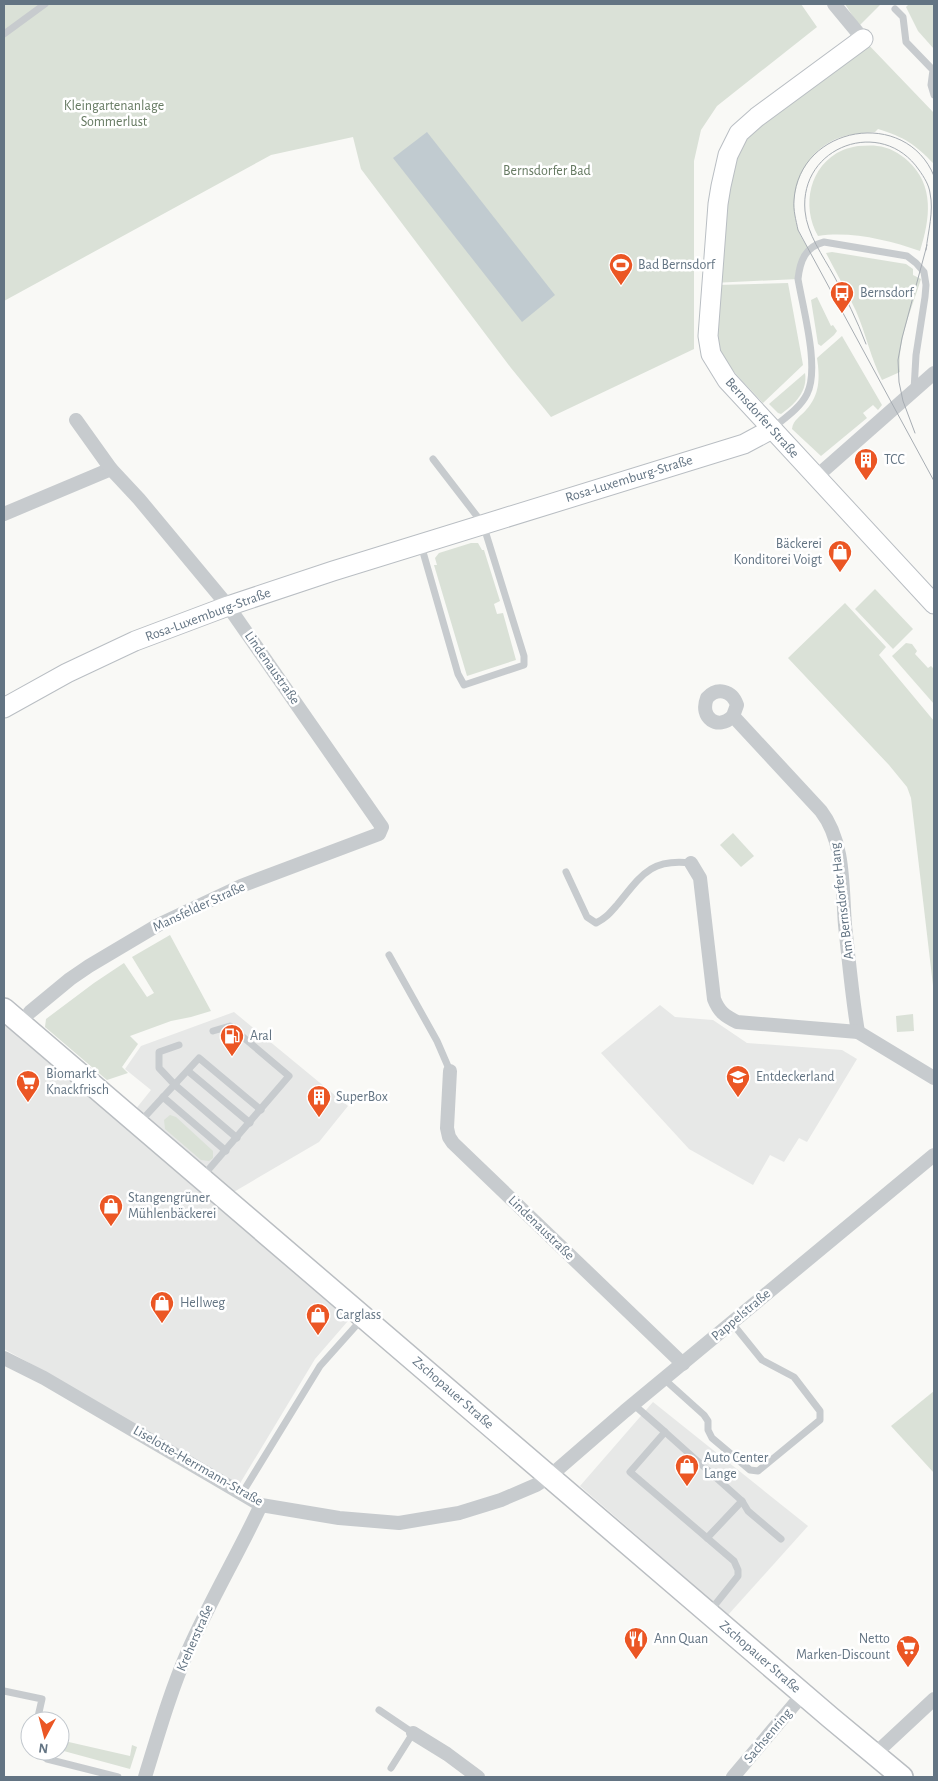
<svg xmlns="http://www.w3.org/2000/svg" width="938" height="1781" font-family="'Alegreya Sans',sans-serif">
	<style>
		.built { fill: #e7e8e7 }
		.green { fill: #dae1d7 }
		.water { fill: #c1cbd0 }
		.lines { fill: none; stroke-linecap: round; stroke-linejoin: round }
		.secondary-casing { stroke: #b9bec3; stroke-width: 21 }
		.primary-casing { stroke: #babec2; stroke-width: 24 }
		.lane { stroke: #c7cbce; stroke-width: 7 }
		.street { stroke: #c7cbce; stroke-width: 14 }
		.secondary { stroke: #fff; stroke-width: 19 }
		.primary { stroke: #fff; stroke-width: 21 }
		.tram { stroke: #a7adb3; stroke-width: 1 }
		.labels { text-anchor: middle; dominant-baseline: central; stroke-width: 5; stroke-linejoin: round; paint-order: stroke }
		.park-label { font-size: 14px; fill: #667a62; stroke: #fff }
		.poi-label { font-size: 14px; fill: #637483; stroke: #fff; text-anchor: start }
		.street-label { font-size: 14px; fill: #637483; stroke: #fff }
	</style>
	<rect width="100%" height="100%" fill="#f9f9f6"/>
	<g class="built">
		<path d="M660,1005L675,1017L713,1020L747,1043L842,1050L857,1059L807,1142L799,1138L784,1162L770,1155L753,1185L689,1149L601,1053Z"/>
		<path d="M234,1012L348,1106L319,1142L232,1193L135,1110L151,1090L125,1069L141,1046Z"/>
		<path d="M4,1021L354,1314L315,1359L239,1485L49,1374L4,1349Z"/>
		<path d="M653,1402L808,1526L728,1615L580,1486Z"/>
	</g>
	<g class="green">
		<path d="M4,4H801L817,27L717,106L701,130L694,161V349L551,417L511,368L361,169L353,137L271,155L4,301Z"/>
		<path d="M845,4H881L859,26Z"/>
		<path d="M909,4H934V49L918,31L906,7Z"/>
		<path d="M863,39L934,113V164C915,144 904,137 878,129L875,132C860,133 844,134 830,142C801,158 787,197 798,229C800,236 805,243 809,249L798,279L712,283L739,133Z"/>
		<path d="M858,146C864,146 871,145 877,146C889,147 899,153 908,161C935,186 930,219 920,251C888,240 851,231 818,236C801,206 809,165 843,150C847,148 853,147 858,146Z"/>
		<path d="M832,252L906,264L913,269V275L921,279C912,308 897,341 900,372L882,380C871,359 866,334 856,311C847,292 836,272 826,253Z"/>
		<path d="M788,283L803,365L763,403C746,384 716,358 714,332C713,317 716,300 717,285Z"/>
		<path d="M817,297L831,326L833,325L837,331L834,335L821,346L818,344L811,300Z"/>
		<path d="M842,336L882,405L878,410L873,405L863,413L867,418L821,456L792,429C793,420 801,416 806,410C820,395 820,378 817,358Z"/>
		<path d="M805,373C808,391 795,404 781,414L778,413L769,404Z"/>
		<path d="M471,543H478L482,550H484L500,601L494,604L497,614L503,613L516,660L467,676L434,565H437L435,558L439,553Z"/>
		<path d="M875,589L913,629L893,649L855,609Z"/>
		<path d="M845,603L886,647L879,655L934,721V994L911,798L907,787L889,765L788,658Z"/>
		<path d="M906,643L912,644L917,651L915,654L928,668L931,666L934,669V704L892,656Z"/>
		<path d="M733,833L754,856L741,867L720,845Z"/>
		<path d="M170,935L211,1011L191,1017L171,1021L130,1036L138,1044L122,1067L128,1073L107,1080L45,1027L46,1019L94,983L124,963L147,997L154,993L132,957Z"/>
		<path d="M913,1014L914,1031L897,1032L896,1016Z"/>
		<path d="M170,1115L176,1117L213,1151V1158L209,1161L201,1160L165,1129L164,1120Z"/>
		<path d="M934,1391V1473L891,1426Z"/>
		<path d="M60,1740L130,1756L132,1745L137,1747L130,1769L60,1750Z"/>
	</g>
	<path class="water" d="M427,132L555,295L522,322L393,158Z"/>
	<g class="lines">
		<g class="secondary-casing">
			<g id="secondary">
				<path d="M863,39L757,117L739,133L728,155L721,186L718,204L708,336L711,354L727,380L934,604"/>
				<path d="M4,708L67,673L135,641L228,606L333,571L744,444L772,429"/>
			</g>
		</g>
		<g class="primary-casing">
			<path id="primary" d="M4,1009L831,1718L902,1777"/>
		</g>
		<g class="lane">
			<path d="M895,9L903,17L906,42L933,70L931,85L934,95"/>
			<path d="M4,34L45,4"/>
			<path d="M774,427C785,418 800,408 807,394C820,368 803,309 798,279C800,261 805,247 824,242L907,256L916,263L924,272L926,285L925,297L916,355L914,390"/>
			<path d="M421,545L458,674L464,685L524,665V656L483,524L433,459"/>
			<path d="M566,872L587,917L596,923C606,918 610,913 617,905C641,876 650,858 691,863"/>
			<path d="M389,955L437,1041L450,1071"/>
			<path d="M179,1045L159,1052V1068L175,1085L237,1138"/>
			<path d="M188,1071L250,1123"/>
			<path d="M163,1097L226,1151"/>
			<path d="M140,1122L199,1058L261,1110"/>
			<path d="M203,1176L289,1076L230,1026L213,1031"/>
			<path d="M664,1379L704,1415L708,1421V1430L712,1438L750,1470L758,1471L820,1420V1411L794,1377L762,1360L732,1323"/>
			<path d="M633,1404L665,1432"/>
			<path d="M241,1495L320,1366L362,1319"/>
			<path d="M707,1538L742,1501"/>
			<path d="M710,1611L738,1576V1570L734,1561L630,1472L665,1432L742,1501L748,1511L781,1539"/>
			<path d="M4,1691L42,1699L37,1721"/>
			<path d="M379,1710L413,1733L391,1768"/>
			<path d="M37,1751L47,1759L118,1777"/>
		</g>
		<g class="street">
			<path d="M834,4L863,39"/>
			<path d="M816,477L934,373"/>
			<path d="M4,514L111,469"/>
			<path d="M733,716C718,731 699,718 707,698C717,687 732,690 737,705L733,716L821,811C845,842 842,888 845,925C849,961 852,997 858,1032"/>
			<path d="M691,863L700,878L714,999C719,1012 725,1016 737,1022L858,1032L934,1078"/>
			<path d="M30,1012L70,979L89,966L158,925L241,886L379,834L382,827L228,606L139,499L111,469L76,420"/>
			<path d="M450,1071L447,1128L449,1137L453,1143L683,1364"/>
			<path d="M4,1358L44,1378L261,1505L339,1518L399,1523L459,1513L501,1500L536,1485L550,1476L625,1411L934,1155"/>
			<path d="M413,1733L447,1754L478,1777"/>
			<path d="M875,1754L934,1699"/>
			<path d="M145,1777C158,1735 170,1692 188,1651C210,1601 238,1554 261,1505"/>
			<path d="M733,1777L803,1694"/>
		</g>
		<use href="#secondary" class="secondary"/>
		<use href="#primary" class="primary"/>
		<g class="tram">
			<path d="M934,176C906,107 799,125 794,200C793,210 796,220 798,230L934,481"/>
			<path d="M866,344C857,320 846,298 834,276C823,256 807,234 805,211C799,146 882,116 919,170C924,177 929,185 930,193C934,211 928,232 926,250"/>
			<path d="M915,433L903,401L899,382L898,360L902,338L927,245"/>
		</g>
	</g>
	<defs>
		<g id="stadium-pin" transform="scale(1.25)"><path d="M0 17L-7.5 6A9.5 9.5 0 1 1 7.5 6Z" fill="#eb5624" stroke="#fff"/><path d="M0-5a6.5 5 0 1 0 0 10a6.5 5 0 1 0 0-10ZM-3.5-1.8h7v3.6h-7Z" fill="#fff"/></g>
		<g id="bus-pin" transform="scale(1.25)"><path d="M0 17L-7.5 6A9.5 9.5 0 1 1 7.5 6Z" fill="#eb5624" stroke="#fff"/><path d="M-5-6H5V4H4V6H2V4H-2V6H-4V4H-5ZM-3.5-4V0h7V-4ZM-3.5 1.2v1.5H-2V1.2ZM2 1.2v1.5H3.5V1.2Z" fill="#fff"/></g>
		<g id="building-pin" transform="scale(1.25)"><path d="M0 17L-7.5 6A9.5 9.5 0 1 1 7.5 6Z" fill="#eb5624" stroke="#fff"/><path d="M-4-6H4V6H1V3H-1V6H-4ZM-2.5-4.3h1.7v1.8h-1.7ZM.8-4.3h1.7v1.8H.8ZM-2.5-1h1.7V.8h-1.7ZM.8-1h1.7V.8H.8Z" fill="#fff"/></g>
		<g id="shop-pin" transform="scale(1.25)"><path d="M0 17L-7.5 6A9.5 9.5 0 1 1 7.5 6Z" fill="#eb5624" stroke="#fff"/><path d="M-5-2.5h2.3a2.7 3.5 0 0 1 5.4 0H5L5.5 6h-11ZM-1.5-2.5h3a1.5 2.3 0 0 0-3 0Z" fill="#fff"/></g>
		<g id="fuel-pin" transform="scale(1.25)"><path d="M0 17L-7.5 6A9.5 9.5 0 1 1 7.5 6Z" fill="#eb5624" stroke="#fff"/><path d="M-5.5-6h7V0h2V4h1.3V-2.5L3-4.5l.8-.8L6-3V5H2.5V1h-1V6h-7ZM-4.2-4.7v3.2H.2V-4.7Z" fill="#fff"/></g>
		<g id="school-pin" transform="scale(1.25)"><path d="M0 17L-7.5 6A9.5 9.5 0 1 1 7.5 6Z" fill="#eb5624" stroke="#fff"/><path d="M0-5L7-2L0 1L-7-2ZM-4 1L0 2.5L4 1V4Q0 6-4 4Z" fill="#fff"/></g>
		<g id="supermarket-pin" transform="scale(1.25)"><path d="M0 17L-7.5 6A9.5 9.5 0 1 1 7.5 6Z" fill="#eb5624" stroke="#fff"/><path d="M-6-5.5h2.5l.6 2H6L4.5 2H-2.5L-4.4-4H-6ZM-1.5 3.2a1.3 1.3 0 1 0 .1 0ZM3 3.2a1.3 1.3 0 1 0 .1 0Z" fill="#fff"/></g>
		<g id="restaurant-pin" transform="scale(1.25)"><path d="M0 17L-7.5 6A9.5 9.5 0 1 1 7.5 6Z" fill="#eb5624" stroke="#fff"/><path d="M-5-6h1v4h1v-4h1v4h1v-4h1v5L-1.5 .5V6h-2V.5L-5-1ZM5-6V6H3V1.5H1.5Q1.5-4 5-6Z" fill="#fff"/></g>
	</defs>
	<g fill-rule="evenodd">
		<use href="#stadium-pin" x="621" y="265"/>
		<use href="#bus-pin" x="842" y="293"/>
		<use href="#building-pin" x="866" y="460"/>
		<use href="#shop-pin" x="840" y="552"/>
		<use href="#fuel-pin" x="232" y="1036"/>
		<use href="#school-pin" x="738" y="1077"/>
		<use href="#supermarket-pin" x="28" y="1082"/>
		<use href="#building-pin" x="319" y="1097"/>
		<use href="#shop-pin" x="111" y="1206"/>
		<use href="#shop-pin" x="162" y="1303"/>
		<use href="#shop-pin" x="318" y="1315"/>
		<use href="#shop-pin" x="687" y="1466"/>
		<use href="#restaurant-pin" x="636" y="1639"/>
		<use href="#supermarket-pin" x="908" y="1647"/>
	</g>
	<g class="labels">
		<g class="park-label">
			<text x="114" y="106">Kleingartenanlage<tspan x="114" dy="16">Sommerlust</tspan></text>
			<text x="547" y="171">Bernsdorfer Bad</text>
		</g>
		<g class="poi-label">
			<text x="638" y="265">Bad Bernsdorf</text>
			<text x="860" y="293">Bernsdorf</text>
			<text x="884" y="460">TCC</text>
			<text x="822" y="544" text-anchor="end">Bäckerei<tspan x="822" dy="16">Konditorei Voigt</tspan></text>
			<text x="250" y="1036">Aral</text>
			<text x="46" y="1074">Biomarkt<tspan x="46" dy="16">Knackfrisch</tspan></text>
			<text x="756" y="1077">Entdeckerland</text>
			<text x="336" y="1097">SuperBox</text>
			<text x="128" y="1198">Stangengrüner<tspan x="128" dy="16">Mühlenbäckerei</tspan></text>
			<text x="180" y="1303">Hellweg</text>
			<text x="336" y="1315">Carglass</text>
			<text x="704" y="1458">Auto Center<tspan x="704" dy="16">Lange</tspan></text>
			<text x="654" y="1639">Ann Quan</text>
			<text x="890" y="1639" text-anchor="end">Netto<tspan x="890" dy="16">Marken-Discount</tspan></text>
		</g>
		<g class="street-label">
			<text transform="translate(762 418) rotate(48)">Bernsdorfer Straße</text>
			<text transform="translate(629 479) rotate(-17)">Rosa-Luxemburg-Straße</text>
			<text transform="translate(208 615) rotate(-20)">Rosa-Luxemburg-Straße</text>
			<text transform="translate(272 668) rotate(55)">Lindenaustraße</text>
			<text transform="translate(842 901) rotate(-97)">Am Bernsdorfer Hang</text>
			<text transform="translate(199 907) rotate(-25)">Mansfelder Straße</text>
			<text transform="translate(541 1228) rotate(44)">Lindenaustraße</text>
			<text transform="translate(741 1315) rotate(-40)">Pappelstraße</text>
			<text transform="translate(453 1393) rotate(41)">Zschopauer Straße</text>
			<text transform="translate(198 1466) rotate(30)">Liselotte-Herrmann-Straße</text>
			<text transform="translate(195 1638) rotate(-66)">Kreherstraße</text>
			<text transform="translate(760 1657) rotate(41)">Zschopauer Straße</text>
			<text transform="translate(768 1736) rotate(-50)">Sachsenring</text>
		</g>
	</g>
	<rect width="938" height="1781" fill="none" stroke="#637483" stroke-width="10"/>
	<g transform="translate(45 1736) rotate(187)"><circle r="24" fill="#ffffff" stroke="#c1c7cd"/>
	<path d="M0-4L9 19L0 12L-9 19Z" fill="#eb5624"/>
	<text y="-8" font-size="14" font-weight="bold" text-anchor="middle" fill="#637483">N</text>
	</g>
</svg>
